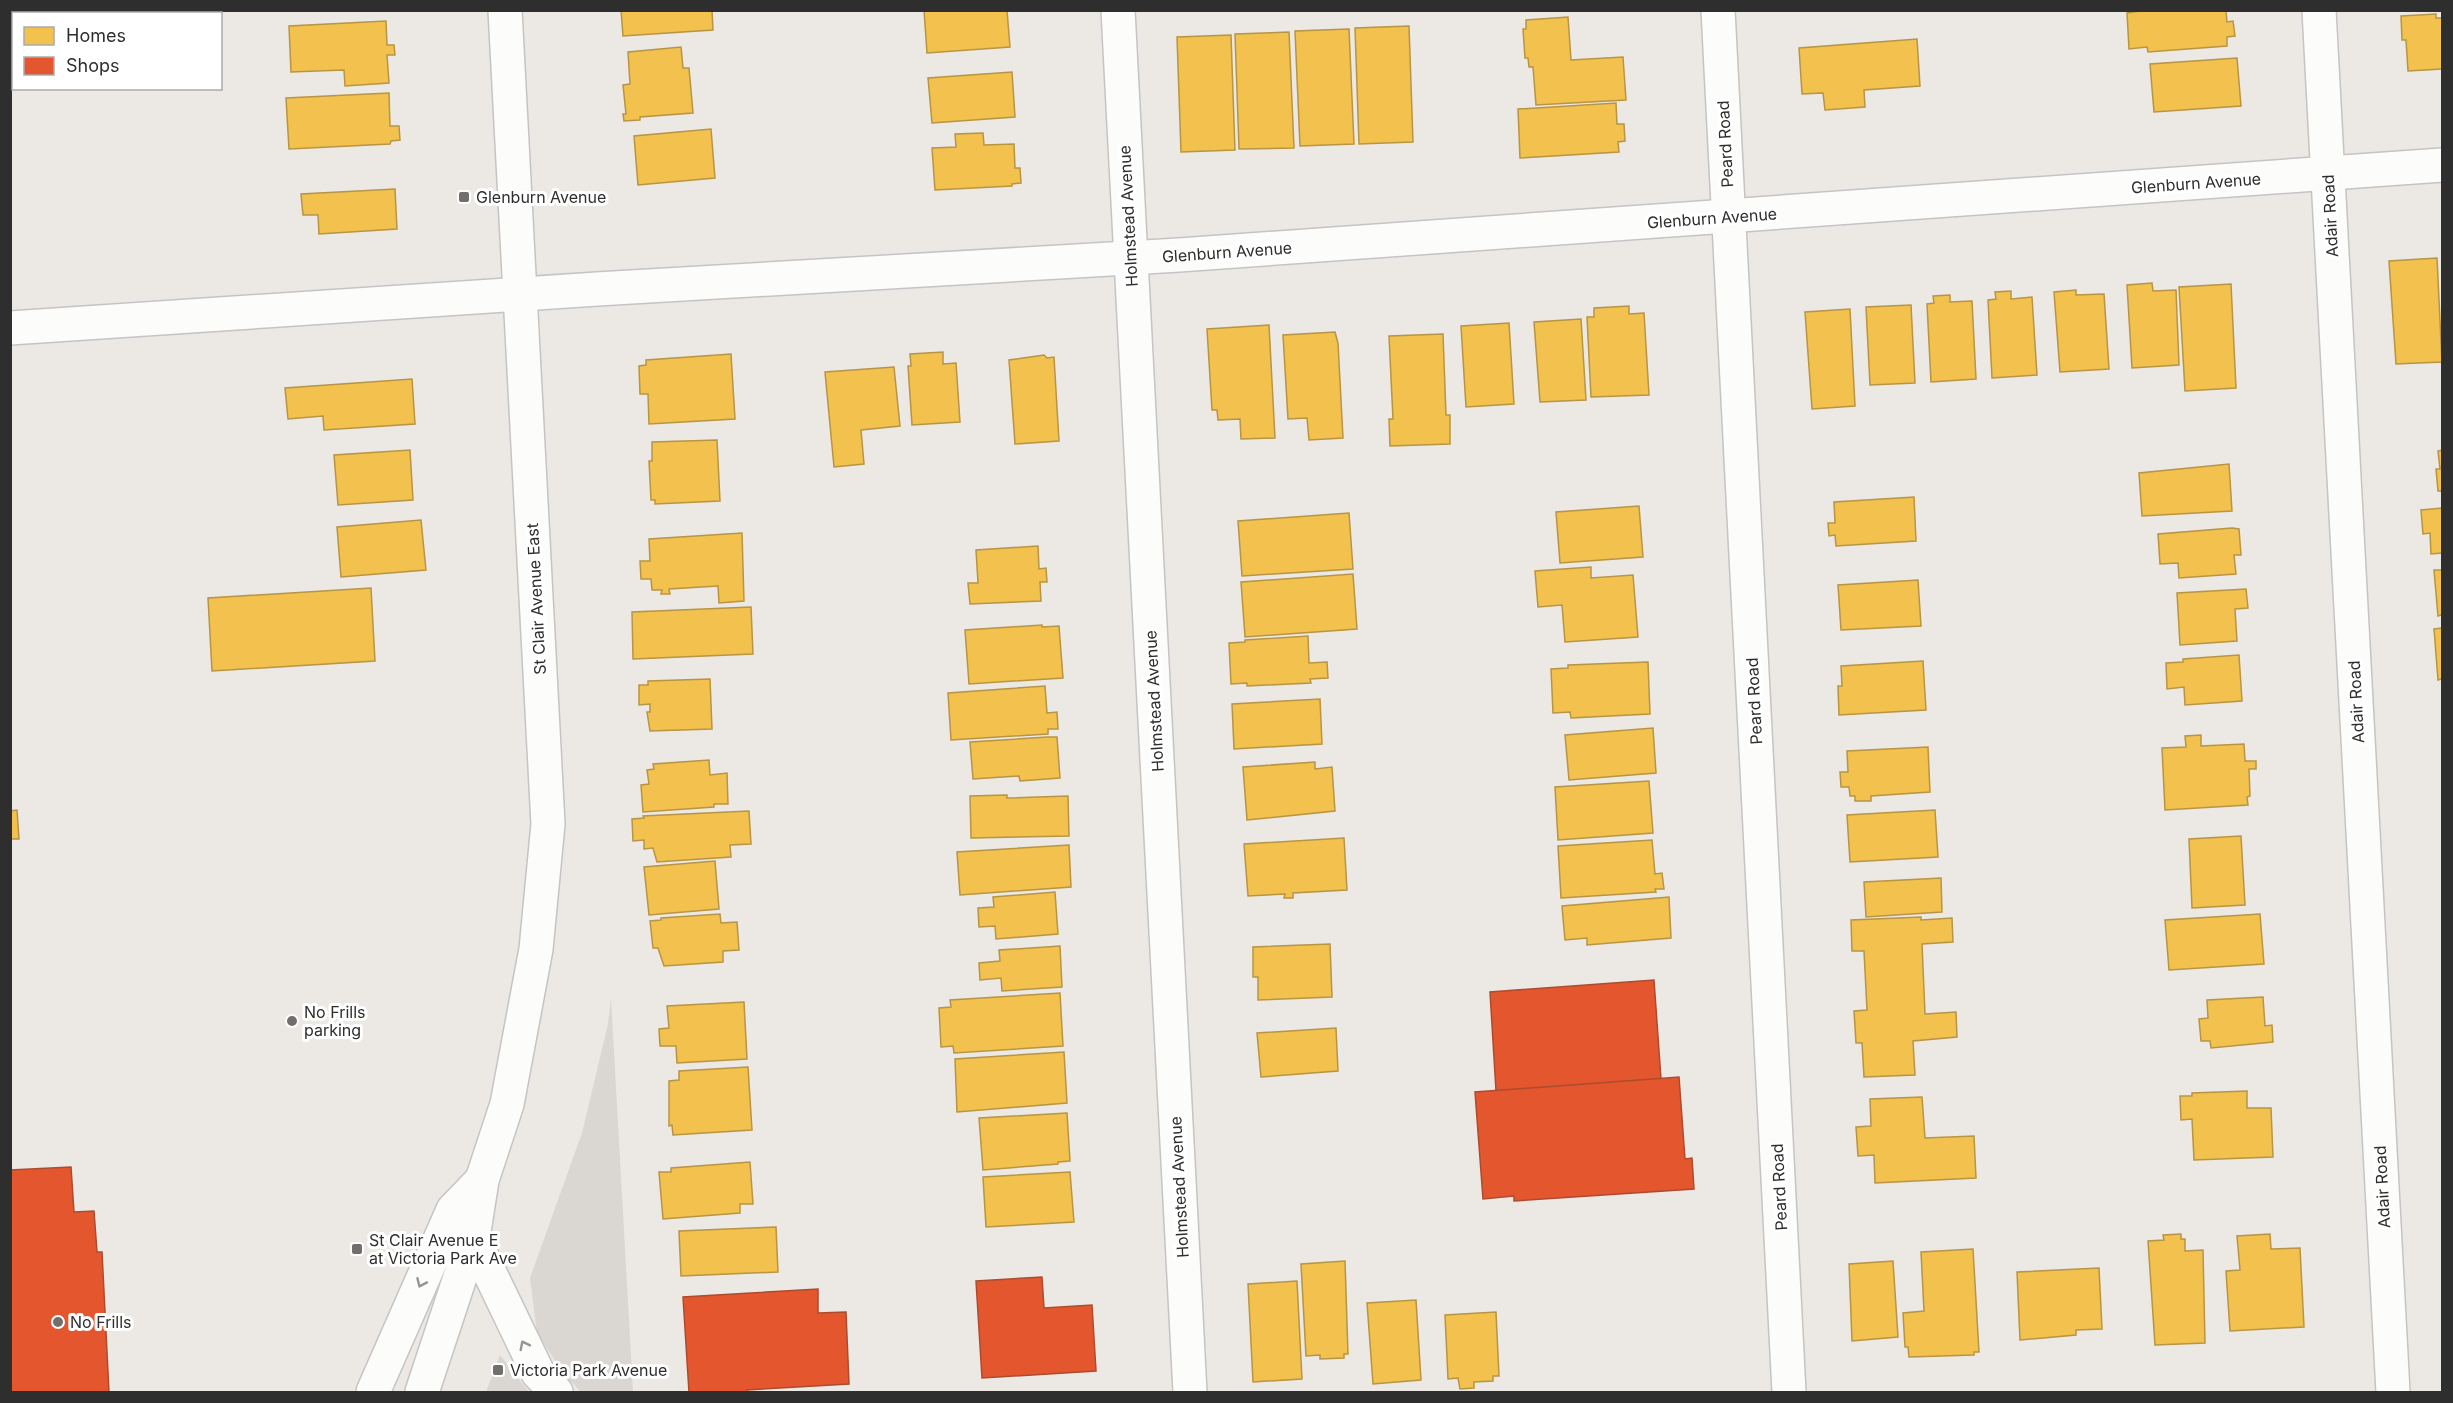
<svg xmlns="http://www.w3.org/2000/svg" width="2453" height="1403" font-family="Inter,sans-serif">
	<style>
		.plaza { fill: #dad6d2 }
		.homes { fill: #f2c14e; stroke: #b79544; stroke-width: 1.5 }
		.shops { fill: #e4572e; stroke: #ad4b2e; stroke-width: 1.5 }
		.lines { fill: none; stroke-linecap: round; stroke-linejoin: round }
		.street-casing { stroke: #c5c4c5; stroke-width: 36 }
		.secondary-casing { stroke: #c5c4c5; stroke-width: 36 }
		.street { stroke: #fcfcfb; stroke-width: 33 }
		.secondary { stroke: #fcfcfb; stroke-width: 33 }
		.oneway { stroke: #959594 }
		.poi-dot { fill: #706f6e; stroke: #fff; stroke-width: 2 }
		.labels { text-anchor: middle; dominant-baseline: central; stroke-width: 6; stroke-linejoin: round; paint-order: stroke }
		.street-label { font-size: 16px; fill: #2e2e2e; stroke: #fff }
		.poi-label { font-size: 16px; fill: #2e2e2e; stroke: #fff; text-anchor: start }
	</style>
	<rect width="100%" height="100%" fill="#ece8e4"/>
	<g class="plaza">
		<path d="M611,998L633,1392H581L563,1373L537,1333L530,1278L582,1133L608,1024Z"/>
		<path d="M500,1355L529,1392H486Z"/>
	</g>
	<g class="homes">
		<path d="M621,10H712L713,30L623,36Z"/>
		<path d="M924,10H1007L1010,47L927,53Z"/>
		<path d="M2146,10H2226L2227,22L2233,21L2235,36L2227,37V46L2148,52L2147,47L2129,49L2127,13Z"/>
		<path d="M2436,14V18H2442V69L2408,71L2406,40H2402L2401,16Z"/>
		<path d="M1568,17L1571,60L1623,57L1626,100L1536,105L1533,67H1529L1528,58H1525L1523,29H1526V20Z"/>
		<path d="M386,21L387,45H394L395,55H387L389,83L345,86L344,70L291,72L289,26Z"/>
		<path d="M1409,26L1413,142L1359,144L1355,28Z"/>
		<path d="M1349,29L1354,144L1300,146L1295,31Z"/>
		<path d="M1289,32L1294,148L1239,149L1235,34Z"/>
		<path d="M1231,35L1235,150L1181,152L1177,37Z"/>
		<path d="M1917,39L1920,86L1864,90L1865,107L1825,110L1823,93L1802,94L1799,48Z"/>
		<path d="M681,47L683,68H689L693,113L640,117V120L624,121L623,114H626L623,85L630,84L628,52Z"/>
		<path d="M2237,58L2241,106L2154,112L2150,64Z"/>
		<path d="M1012,72L1015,117L932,123L928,78Z"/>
		<path d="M389,93L390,126H399L400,140L391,141L390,144L289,149L286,98Z"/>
		<path d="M1616,103L1617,124H1624L1625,141L1618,142L1619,152L1520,158L1518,109Z"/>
		<path d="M711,129L715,178L638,185L634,136Z"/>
		<path d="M983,133L984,145L1014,144L1015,168H1020L1021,183L1012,184V186L935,190L932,148L956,147L955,134Z"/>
		<path d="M395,189L397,229L319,234L318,215H303L301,194Z"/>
		<path d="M2437,258L2442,362L2396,364L2389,261Z"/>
		<path d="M2152,283L2153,291L2176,290L2179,365L2132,368L2127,285Z"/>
		<path d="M2231,284L2236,388L2185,391L2179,287Z"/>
		<path d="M2076,290V295L2104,294L2109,369L2060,372L2054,292Z"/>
		<path d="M2011,291V299L2032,297L2037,375L1992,378L1988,300L1996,299L1995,292Z"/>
		<path d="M1950,295V302L1972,301L1976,379L1931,382L1927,304L1934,303L1933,296Z"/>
		<path d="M1911,305L1915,383L1870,385L1866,307Z"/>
		<path d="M1629,306V314L1644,313L1649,395L1591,397L1587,317H1594V308Z"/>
		<path d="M1850,309L1855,406L1812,409L1805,312Z"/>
		<path d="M1581,319L1586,400L1540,402L1534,322Z"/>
		<path d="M1509,323L1514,404L1466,407L1461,326Z"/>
		<path d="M1269,325L1275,438L1241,439L1240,419L1218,420L1217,410H1212L1207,329Z"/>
		<path d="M1335,332L1338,343L1343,438L1309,440L1307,418L1288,419L1283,335Z"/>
		<path d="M1443,334L1446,415H1450V444L1390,446L1389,419H1393L1389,336Z"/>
		<path d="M943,352V364L956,363L960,422L912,425L908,366H911L910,354Z"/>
		<path d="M731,354L735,419L649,424L648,394H640L639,366L646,365V360Z"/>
		<path d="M1044,355L1047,358L1054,357L1059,441L1015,444L1009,360Z"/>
		<path d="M894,367L900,426L861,430L864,464L834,467L825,372Z"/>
		<path d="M412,379L415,424L324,430L323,416L288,419L285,388Z"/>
		<path d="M717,440L720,501L655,504V500H651L649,461H652V442Z"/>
		<path d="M410,450L413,500L338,505L334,455Z"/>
		<path d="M2442,450V493L2441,491H2438L2436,469H2440L2438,451Z"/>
		<path d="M2229,464L2232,511L2142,516L2139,473Z"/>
		<path d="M1914,497L1916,541L1836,546L1835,535L1829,536L1828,523H1835L1834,502Z"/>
		<path d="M1639,506L1643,557L1560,563L1556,512Z"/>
		<path d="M2442,508V553L2431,554L2430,533L2423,534L2421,510Z"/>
		<path d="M1349,513L1353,569L1242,576L1238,521Z"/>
		<path d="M421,520L426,570L341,577L337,527Z"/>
		<path d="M2232,528L2239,529L2241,555H2234L2236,574L2179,578L2178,563L2160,564L2158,534Z"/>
		<path d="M742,533L744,601L719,603L718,586L669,589L670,594H661L662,590H652L651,579H641L640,561H650L649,539Z"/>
		<path d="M1038,546L1039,569L1046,568L1047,582H1040L1041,601L970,604L968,583H978L976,550Z"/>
		<path d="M1591,567V578L1633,575L1638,637L1565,642L1562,605L1538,607L1535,571Z"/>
		<path d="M2434,570H2442V615L2438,616Z"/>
		<path d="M1353,574L1357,629L1245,637L1241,582Z"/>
		<path d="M1918,580L1921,626L1841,630L1838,585Z"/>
		<path d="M371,588L375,661L212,671L208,598Z"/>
		<path d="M2246,589L2248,608L2235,609L2237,641L2180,645L2177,593Z"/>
		<path d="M751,607L753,654L633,659L632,612Z"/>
		<path d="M1042,625V627L1059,626L1063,678L969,684L965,630Z"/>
		<path d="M2442,628V679L2438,680L2434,629Z"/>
		<path d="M1308,636L1309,663L1327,662L1328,678L1310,679L1311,683L1247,686V683L1231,684L1229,643L1245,642V640Z"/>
		<path d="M2239,655L2242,701L2185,705L2184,687L2167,689L2166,663L2183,662V659Z"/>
		<path d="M1923,661L1926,710L1839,715L1838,686H1842L1841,666Z"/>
		<path d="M1648,662L1650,714L1571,718L1570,712L1553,713L1551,669L1568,668V665Z"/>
		<path d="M710,679L712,729L650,731L647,712H650V704L639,705V685H648V681Z"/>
		<path d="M1045,686L1047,713L1057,712L1058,729H1048V734L951,740L948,693Z"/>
		<path d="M1320,699L1322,744L1234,749L1232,704Z"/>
		<path d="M1653,728L1656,773L1569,780L1565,735Z"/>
		<path d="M2201,735V746L2244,744L2245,761H2256V769H2249L2250,796L2247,797L2248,805L2165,810L2162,748L2186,747L2185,736Z"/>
		<path d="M1047,737H1057L1060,778L1020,781L1019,776L973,779L970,742Z"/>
		<path d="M1928,747L1930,792L1871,796V801H1855V796H1850L1849,787H1841L1840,772H1848L1847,751Z"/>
		<path d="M709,760L710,775L727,773L728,804H714V807L643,812L641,785L649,784L647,770L654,769L653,764Z"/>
		<path d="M1315,762V769L1332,767L1335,811L1247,820L1243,767Z"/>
		<path d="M1649,781L1653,833L1558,840L1555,787Z"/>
		<path d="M1007,795V798L1068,796L1069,836L971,838L970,796Z"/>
		<path d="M17,810L19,839H10V811Z"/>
		<path d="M1935,810L1938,857L1850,862L1847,815Z"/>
		<path d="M749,811L751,844L730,845L731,857L657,862L653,848L644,849V840L633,841L632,819L644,818L643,816Z"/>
		<path d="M2241,836L2245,905L2192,908L2189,839Z"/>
		<path d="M1344,838L1347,890L1293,893V898H1284L1285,894L1248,896L1244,844Z"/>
		<path d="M1652,840L1655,874L1662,873L1664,889H1655L1656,892L1561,898L1558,846Z"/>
		<path d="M1069,845L1071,887L960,895L957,852Z"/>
		<path d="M715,861L719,909L649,915L644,867Z"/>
		<path d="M1941,878L1942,912L1866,917L1864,882Z"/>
		<path d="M1055,892L1058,934L996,939L995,926L979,927L978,908L994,907L993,897Z"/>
		<path d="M1669,897L1671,938L1587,945V938L1565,940L1562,906Z"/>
		<path d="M720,914L721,923L737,922L739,950L723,951V962L664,966L658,948H653L650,921L661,920V918Z"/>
		<path d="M2260,914L2264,964L2169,970L2165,920Z"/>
		<path d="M1921,917V920L1952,918L1953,942L1922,944L1925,1014L1956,1012L1957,1037L1913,1041L1915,1075L1864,1077L1862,1043H1856L1854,1011L1867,1010L1864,951H1852L1851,920Z"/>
		<path d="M1330,944L1332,997L1258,1000V977H1253V947Z"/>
		<path d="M1060,946L1062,987L1002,991L1001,978L980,980L979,963L1000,961L999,950Z"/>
		<path d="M1060,993L1063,1046L954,1053L953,1046L941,1047L939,1008L951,1007L950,1000Z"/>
		<path d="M2263,997L2265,1026L2272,1025L2273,1042L2211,1048L2210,1041H2201L2199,1019L2208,1018L2207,1000Z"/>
		<path d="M744,1002L747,1059L677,1063L676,1046H660L659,1029L669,1028L667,1006Z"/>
		<path d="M1336,1028L1338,1071L1261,1077L1257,1033Z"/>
		<path d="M1064,1052L1067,1103L957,1112L955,1059Z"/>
		<path d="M748,1067L752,1130L673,1135L672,1125L669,1126V1081L679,1080V1071Z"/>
		<path d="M2247,1091V1108H2271L2273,1157L2194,1160L2192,1119L2181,1120L2180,1096H2192V1093Z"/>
		<path d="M1922,1097L1925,1138L1974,1136L1976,1178L1875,1183L1874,1155L1858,1156L1856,1127L1871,1126L1870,1099Z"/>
		<path d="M1067,1113L1070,1161L1058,1162V1164L983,1170L979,1118Z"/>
		<path d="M750,1162L753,1204H740V1213L663,1219L659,1172H671V1168Z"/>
		<path d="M1070,1172L1074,1222L986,1227L983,1177Z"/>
		<path d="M776,1227L778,1272L681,1276L679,1231Z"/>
		<path d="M2181,1234V1239H2185V1251L2203,1250L2205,1343L2155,1345L2148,1241L2164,1240L2163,1235Z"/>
		<path d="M2270,1234L2271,1249L2300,1248L2304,1327L2230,1331L2226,1271L2240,1270L2237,1236Z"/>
		<path d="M1973,1249L1979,1352H1974V1355L1909,1357L1908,1347H1905L1903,1313L1924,1311L1921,1252Z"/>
		<path d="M1345,1261L1348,1354H1344V1358L1320,1359V1355L1306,1356L1301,1264Z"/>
		<path d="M1893,1261L1898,1337L1852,1341L1849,1264Z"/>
		<path d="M2099,1268L2102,1329L2076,1330V1335L2020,1340L2017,1272Z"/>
		<path d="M1297,1281L1302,1379L1253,1382L1248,1284Z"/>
		<path d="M1416,1300L1421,1380L1373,1384L1367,1303Z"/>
		<path d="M1496,1312L1499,1376H1493V1381L1474,1382V1388L1460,1389L1458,1378L1448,1379L1445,1315Z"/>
	</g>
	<g class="shops">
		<path d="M1654,980L1661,1079L1496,1091L1490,992Z"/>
		<path d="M1679,1077L1685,1159L1692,1158L1694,1189L1514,1201V1196L1483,1199L1475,1092Z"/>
		<path d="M71,1167L74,1212L94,1211L97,1252H102L109,1392H10V1170Z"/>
		<path d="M1042,1277L1044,1308L1092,1305L1096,1371L982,1378L976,1281Z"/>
		<path d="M818,1289V1313L846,1312L849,1384L747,1390V1392H689L683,1297Z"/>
	</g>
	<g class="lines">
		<g class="street-casing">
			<g id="street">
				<path d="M1118,10L1190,1392"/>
				<path d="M1718,10L1789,1392"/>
				<path d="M2319,10L2393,1392"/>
				<path d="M10,328L597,289L1179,255L2442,165"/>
			</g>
		</g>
		<g class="secondary-casing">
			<g id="secondary">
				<path d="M473,1238L538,1373L556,1392"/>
				<path d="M373,1392L453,1210L482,1180"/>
				<path d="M422,1392L473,1238L482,1180L507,1104L536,949L548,824L505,10"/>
			</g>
		</g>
		<use href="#street" class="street"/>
		<use href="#secondary" class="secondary"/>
	</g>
	<defs><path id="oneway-chevron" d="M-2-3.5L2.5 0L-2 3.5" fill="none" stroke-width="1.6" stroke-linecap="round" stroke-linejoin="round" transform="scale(1.5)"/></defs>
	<g class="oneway">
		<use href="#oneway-chevron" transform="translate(421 1283) rotate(114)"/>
		<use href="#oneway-chevron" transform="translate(524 1345) rotate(-117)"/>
	</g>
	<g class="poi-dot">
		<rect x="458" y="191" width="12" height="12" rx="3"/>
		<circle cx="292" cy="1021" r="6"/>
		<rect x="351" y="1243" width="12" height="12" rx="3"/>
		<circle cx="58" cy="1322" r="6"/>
		<rect x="492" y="1364" width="12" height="12" rx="3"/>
	</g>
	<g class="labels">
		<g class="street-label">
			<text transform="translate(1725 144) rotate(-93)">Peard Road</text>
			<text transform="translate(2196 183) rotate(-4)">Glenburn Avenue</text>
			<text transform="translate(1128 216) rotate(-93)">Holmstead Avenue</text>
			<text transform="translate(2330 216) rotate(-93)">Adair Road</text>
			<text transform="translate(1712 218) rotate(-4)">Glenburn Avenue</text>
			<text transform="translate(1227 252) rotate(-4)">Glenburn Avenue</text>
			<text transform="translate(536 599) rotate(-93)">St Clair Avenue East</text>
			<text transform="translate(1154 701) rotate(-93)">Holmstead Avenue</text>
			<text transform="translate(1754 701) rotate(-93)">Peard Road</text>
			<text transform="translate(2356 702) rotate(-93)">Adair Road</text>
			<text transform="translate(1179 1187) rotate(-93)">Holmstead Avenue</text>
			<text transform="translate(1779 1187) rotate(-93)">Peard Road</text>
			<text transform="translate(2382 1187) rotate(-93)">Adair Road</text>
		</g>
		<g class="poi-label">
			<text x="476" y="197">Glenburn Avenue</text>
			<text x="304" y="1012">No Frills<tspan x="304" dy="18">parking</tspan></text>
			<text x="369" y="1240">St Clair Avenue E<tspan x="369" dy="18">at Victoria Park Ave</tspan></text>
			<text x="70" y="1322">No Frills</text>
			<text x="510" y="1370">Victoria Park Avenue</text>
		</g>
	</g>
	<rect width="2453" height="1403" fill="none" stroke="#2e2e2e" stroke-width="24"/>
	<rect x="12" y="12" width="210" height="78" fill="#ffffff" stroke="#ababab" stroke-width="1.5"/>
	<rect x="24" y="27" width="30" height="18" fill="#f2c14e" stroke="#ababab" stroke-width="1.5"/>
	<text x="66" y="42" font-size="18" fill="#2e2e2e">Homes</text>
	<rect x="24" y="57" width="30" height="18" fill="#e4572e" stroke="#ababab" stroke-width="1.5"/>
	<text x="66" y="72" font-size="18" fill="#2e2e2e">Shops</text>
</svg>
